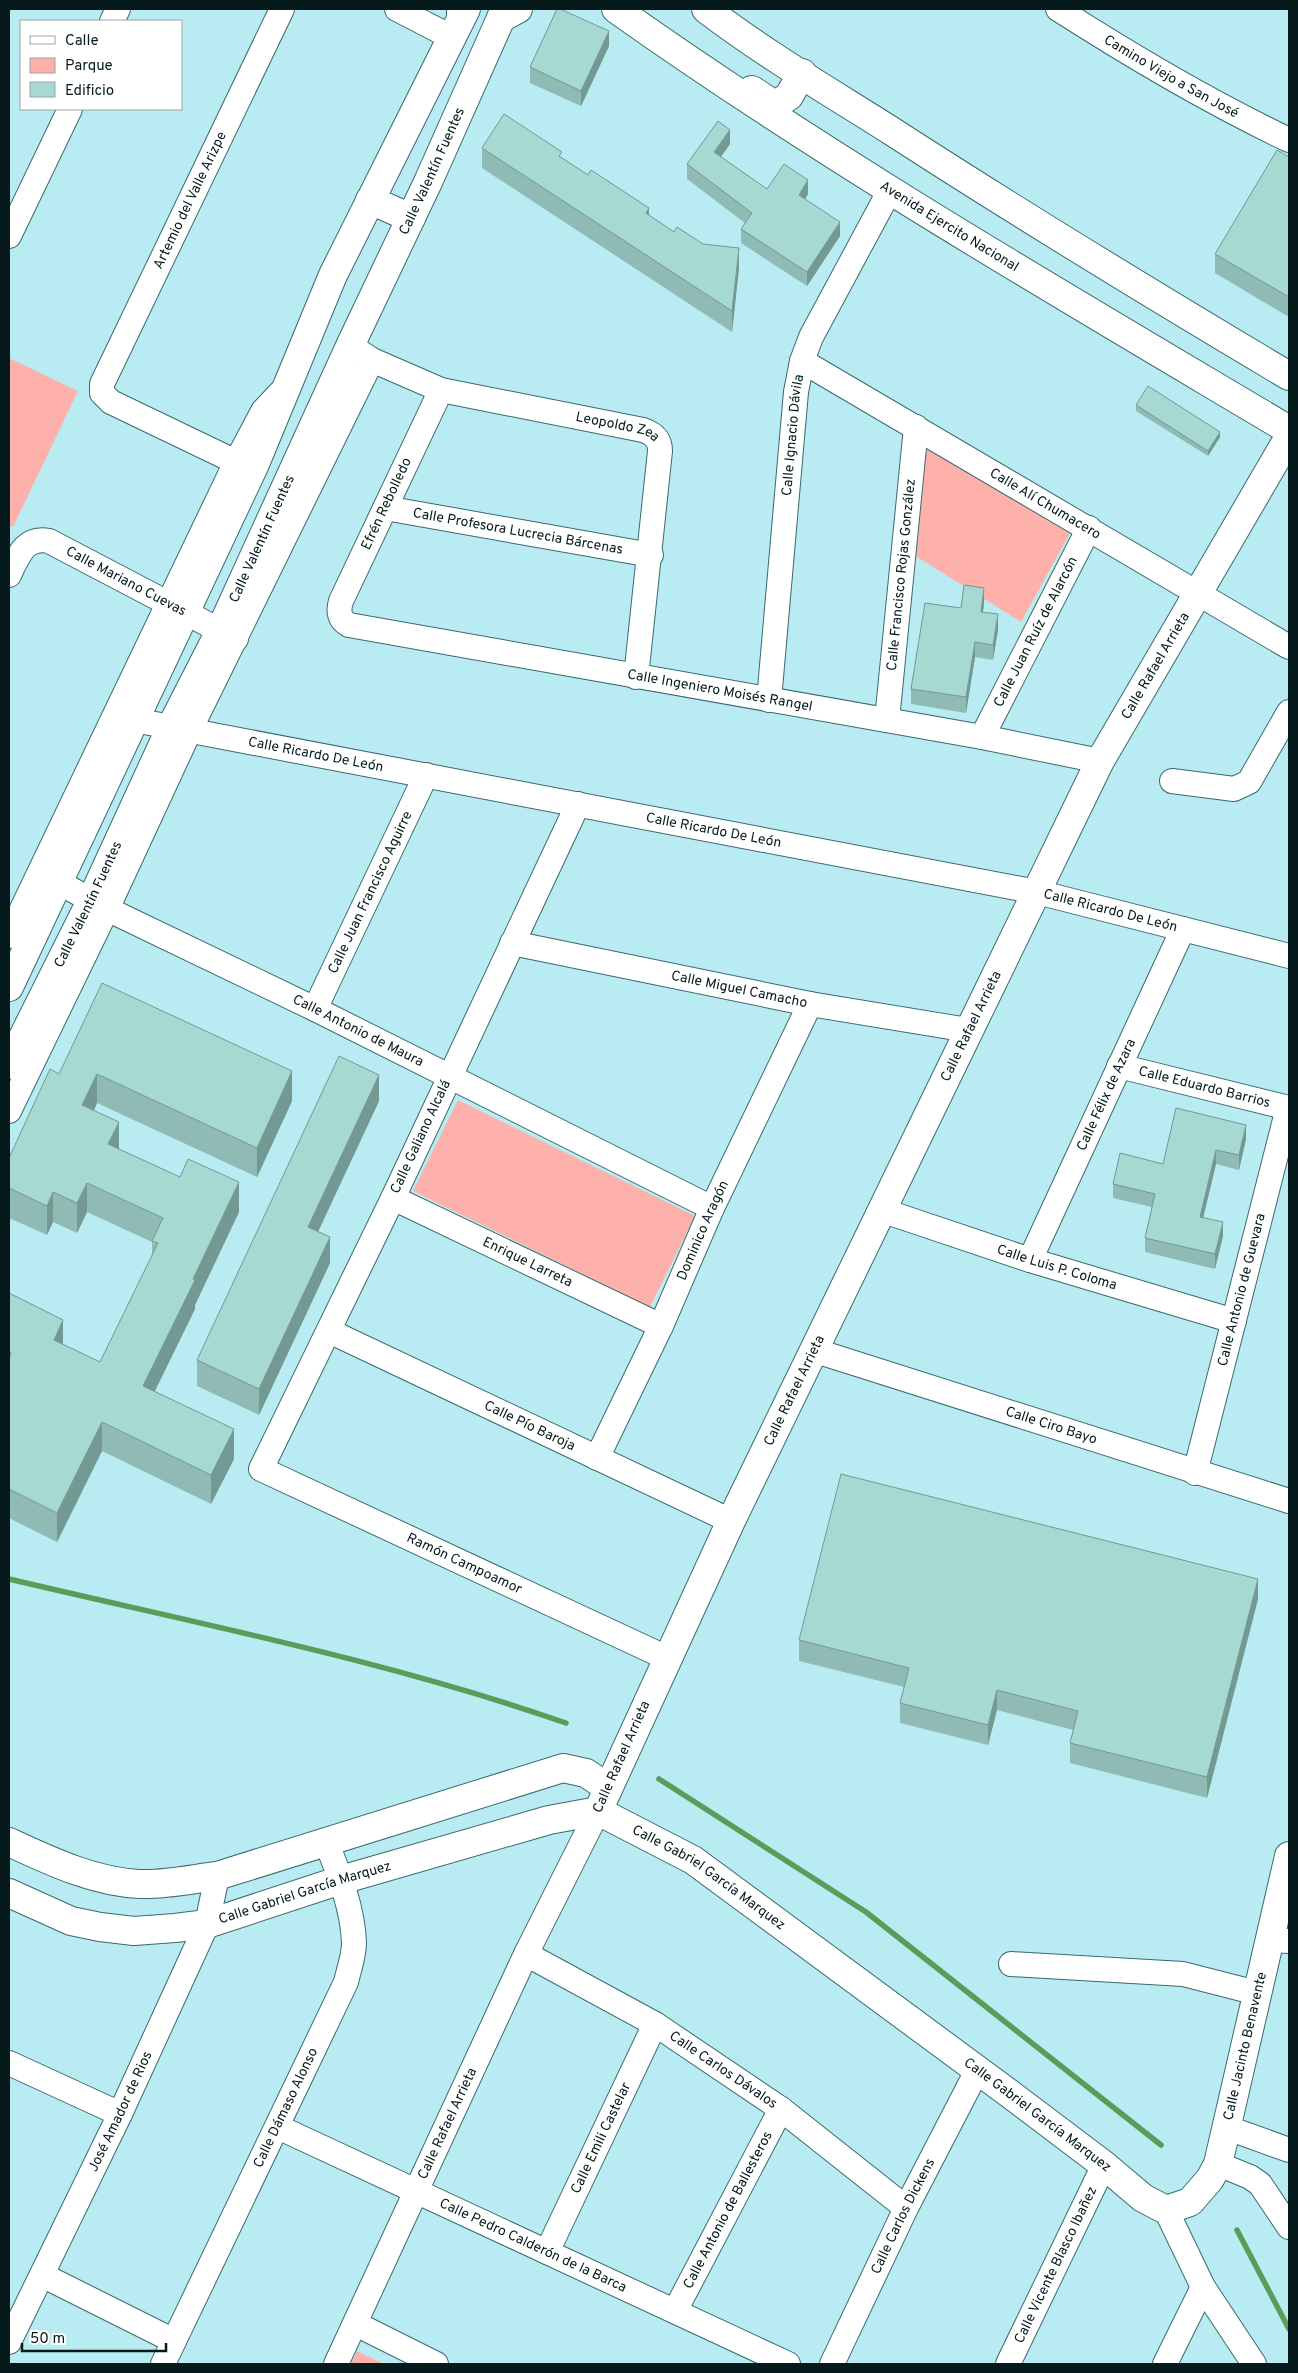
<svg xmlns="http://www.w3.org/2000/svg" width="1298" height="2373" font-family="Overpass,sans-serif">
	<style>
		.green { fill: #fdb1aa }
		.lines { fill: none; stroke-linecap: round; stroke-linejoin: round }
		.stream { stroke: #589e5a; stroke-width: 5.5 }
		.street-casing { stroke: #396a6f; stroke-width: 26 }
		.secondary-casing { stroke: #396a6f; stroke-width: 30 }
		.primary-casing { stroke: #396a6f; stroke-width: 30 }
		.street { stroke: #fff; stroke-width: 24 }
		.secondary { stroke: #fff; stroke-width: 28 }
		.primary { stroke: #fff; stroke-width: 28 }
		.wall { fill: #8fbbb4 }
		.shaded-wall { fill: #749892 }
		.building { fill: #a6d9d1; stroke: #749892 }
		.labels { text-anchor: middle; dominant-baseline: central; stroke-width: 4; stroke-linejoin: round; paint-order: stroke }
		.street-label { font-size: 14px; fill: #061a1c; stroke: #fff }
	</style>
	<rect width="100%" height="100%" fill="#b8ecf2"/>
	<g class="green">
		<path d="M9,358L78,391L13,527L9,525Z"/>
		<path d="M926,450L936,453L1070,533L1021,622L914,555Z"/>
		<path d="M458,1100L695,1216L650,1307L413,1191Z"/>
		<path d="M357,2351L384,2364H351Z"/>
	</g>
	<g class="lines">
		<g class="stream">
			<path d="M9,1579C195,1623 385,1660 566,1723"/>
			<path d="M659,1779L866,1912L1161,2145"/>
			<path d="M1237,2230L1289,2329"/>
		</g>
		<g class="street-casing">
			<g id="street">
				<path d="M397,9L451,37"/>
				<path id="s1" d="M1058,9C1133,57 1209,102 1289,140"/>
				<path d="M112,21L118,9"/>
				<path d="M9,236L70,109"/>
				<path id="s2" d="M360,352L372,360L441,390L643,430C654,434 660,439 660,451L636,677"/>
				<path id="s3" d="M802,361L1289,647"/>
				<path id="s4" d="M441,390L341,601C338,611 339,620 349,625L982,737L1100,761"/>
				<path id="s5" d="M236,462L111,402L102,393V384L282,9"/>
				<path id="s6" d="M385,508L651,555"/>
				<path id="s7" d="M9,575C18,556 25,536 49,541L236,639"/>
				<path id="s8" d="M769,700L796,392L802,361L811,337L890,190"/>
				<path id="s9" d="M134,720L1037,892L1289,956"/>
				<path id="s10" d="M887,720L916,427"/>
				<path id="s11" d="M982,737L1089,528"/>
				<path d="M1172,781L1234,789L1249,782L1289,712"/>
				<path id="s12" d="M578,804L393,1198L261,1469L667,1658"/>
				<path id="s13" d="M58,882L107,909L315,1009L712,1208"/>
				<path d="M9,936L236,462L263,411L280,393"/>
				<path id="s14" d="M512,943L810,1004L968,1030"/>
				<path id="s15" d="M315,1009L426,775"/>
				<path id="s16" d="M1119,1066L1289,1108"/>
				<path d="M9,1111L107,909L190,730L372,360"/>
				<path id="s17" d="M393,1198L661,1326"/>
				<path id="s18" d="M881,1210L1030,1260L1234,1321"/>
				<path id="s19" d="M1030,1260L1183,929"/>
				<path id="s20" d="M329,1331L731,1521"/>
				<path id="s21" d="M813,1350L1289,1501"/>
				<path id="s22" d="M597,1458L661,1326L712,1208L810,1004"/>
				<path id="s23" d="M1195,1473L1288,1108"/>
				<path d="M1269,1940L1289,1941"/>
				<path id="s24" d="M526,1954L655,2024L781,2109L906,2208"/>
				<path d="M1011,1964L1183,1974L1257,1993"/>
				<path d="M9,2063L120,2114"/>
				<path id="s25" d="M278,2127L788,2364"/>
				<path d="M1228,2128L1289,2150"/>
				<path d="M1218,2164L1250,2177L1260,2184L1289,2227"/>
				<path d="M1166,2210L1203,2287L1254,2364"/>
				<path id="s26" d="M547,2252L655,2024"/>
				<path d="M42,2275L174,2341"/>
				<path id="s27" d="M675,2311L781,2109"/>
				<path d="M356,2324L436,2364"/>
				<path id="s28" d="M9,2342L120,2114L207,1924L217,1876"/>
				<path id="s29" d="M163,2364L346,1982C349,1969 354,1956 354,1943C353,1909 339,1873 326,1842"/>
				<path id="s30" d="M336,2364L526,1954L598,1811"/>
				<path id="s31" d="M832,2364L906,2208L978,2069"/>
				<path id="s32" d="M1008,2364L1104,2165"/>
				<path d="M1165,2364L1203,2287"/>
			</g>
		</g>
		<g class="secondary-casing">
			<g id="secondary">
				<path d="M370,200L411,218"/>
				<path d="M9,987L255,464L333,275L466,9"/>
				<path id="s33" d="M9,1065L91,901L171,727L220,631L350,346L428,182L505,9"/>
				<path id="s34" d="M598,1811L731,1521L1100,761L1289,437"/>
				<path d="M9,1842C50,1861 94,1882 140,1884C166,1885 192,1879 217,1876L563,1768L586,1773L607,1787"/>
				<path id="s35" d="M9,1893L71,1921L100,1927L134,1931L175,1928L207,1924L341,1880L549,1820L598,1811L693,1860L1010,2094L1104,2165L1143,2198L1166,2210L1190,2202L1210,2179L1218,2164L1289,1856"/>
			</g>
		</g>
		<g class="primary-casing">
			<g id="primary">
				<path d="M461,9V18"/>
				<path id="s36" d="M616,9C832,162 1062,295 1289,430"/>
				<path d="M706,9C765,54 830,92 893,132C1023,216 1156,297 1289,376"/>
				<path d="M501,18L518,9"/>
				<path d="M752,90L770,102L779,103L789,96L802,73"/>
			</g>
		</g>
		<use href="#street" class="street"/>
		<use href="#secondary" class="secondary"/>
		<use href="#primary" class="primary"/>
	</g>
	<g class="wall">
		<path d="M609,46L581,106L530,83V67Z"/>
		<path d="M730,144L721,157L767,189L808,194L805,199L840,236L807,286L741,243V229L745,223L687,179V164Z"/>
		<path d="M482,148L562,158L674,232L739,268L732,332L482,168Z"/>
		<path d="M1289,157V317L1215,273V254Z"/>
		<path d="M1136,405L1220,437L1208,456L1136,411Z"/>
		<path d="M984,603L983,612L998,630L993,660L975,657L966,713L911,704V689L961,608Z"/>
		<path d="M292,1071V1101L257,1177L97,1103L94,1111L119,1149L239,1212L195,1305V1309L155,1391L234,1459L211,1504L102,1451L57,1542L9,1518V1293L63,1344L100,1362L152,1256V1242L87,1212L77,1233L53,1222L47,1235L9,1218V1158L59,1074Z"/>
		<path d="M379,1101L318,1232L330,1263L259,1415L197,1386V1360Z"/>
		<path d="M1246,1139L1239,1170L1216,1164L1203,1217L1223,1236L1215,1269L1145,1252V1238L1152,1207L1113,1198V1184L1163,1164Z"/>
		<path d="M1258,1599L1207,1798L1070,1763V1743L1073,1730L997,1710L988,1745L900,1723V1703L904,1687L799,1661V1640Z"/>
	</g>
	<g class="shaded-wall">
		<path d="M609,31V46L581,106V91Z"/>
		<path d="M730,130V144L714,166V152Z"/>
		<path d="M808,180V194L799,209V195Z"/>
		<path d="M649,208V229L646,213Z"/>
		<path d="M840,222V236L807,286V272Z"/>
		<path d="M739,248V268L732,332V311Z"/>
		<path d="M1220,432V437L1208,456V451Z"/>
		<path d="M984,588V603L981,627V612Z"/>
		<path d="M998,614V630L993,660V645Z"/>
		<path d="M975,642V657L966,713V697Z"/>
		<path d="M292,1071V1101L257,1177V1148Z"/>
		<path d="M97,1074V1103L82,1135V1105Z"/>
		<path d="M379,1075V1101L308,1253V1227Z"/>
		<path d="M119,1122V1152L108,1144Z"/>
		<path d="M1246,1125V1139L1239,1170V1155Z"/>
		<path d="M1216,1150V1164L1200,1231V1217Z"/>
		<path d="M239,1182V1212L195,1305V1309L143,1415V1386Z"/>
		<path d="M87,1183V1212L77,1233V1203Z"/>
		<path d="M53,1192V1222L47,1235V1206Z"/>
		<path d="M1223,1222V1236L1215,1269V1254Z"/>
		<path d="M330,1237V1263L259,1415V1389Z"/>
		<path d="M63,1320V1349L54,1340Z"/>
		<path d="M102,1422V1451L57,1542V1513Z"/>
		<path d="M234,1429V1459L211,1504V1475Z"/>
		<path d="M1258,1579V1599L1207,1798V1777Z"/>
		<path d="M997,1690V1710L988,1745V1725Z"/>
	</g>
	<g class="building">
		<path d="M557,9H560L609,31L581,91L530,67Z"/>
		<path d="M504,114L562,152L559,156L588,175L591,170L649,208L646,213L674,232L677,227L703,244L739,248L732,311L482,148Z"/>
		<path d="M718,121L730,130L714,152L767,189L784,164L808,180L799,195L840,222L807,272L741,229L752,213L687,164Z"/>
		<path d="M1277,150L1289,157V297L1215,254Z"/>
		<path d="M1148,386L1220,432L1208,451L1136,405Z"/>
		<path d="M964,585L984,588L981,612L998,614L993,645L975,642L966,697L911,689L925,603L961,608Z"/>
		<path d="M102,983L292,1071L257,1148L97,1074L82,1105L119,1122L108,1144L180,1177L188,1159L239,1182L193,1279L195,1280L143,1386L234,1429L211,1475L102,1422L57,1513L9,1489V1359L11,1353L9,1352V1293L63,1320L54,1340L100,1362L158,1243L152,1241L163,1218L87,1183L77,1203L53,1192L47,1206L9,1188V1158L50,1069L59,1074Z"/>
		<path d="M339,1056L379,1075L308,1227L330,1237L259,1389L197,1360Z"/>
		<path d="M1176,1108L1246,1125L1239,1155L1216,1150L1200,1217L1223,1222L1215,1254L1145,1238L1155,1194L1113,1184L1120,1153L1163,1164Z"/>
		<path d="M841,1474L1258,1579L1207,1777L1070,1743L1078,1711L997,1690L988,1725L900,1703L909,1668L799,1640Z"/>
	</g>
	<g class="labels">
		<g class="street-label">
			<text stroke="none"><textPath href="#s1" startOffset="132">Camino Viejo a San José</textPath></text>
			<text stroke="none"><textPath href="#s33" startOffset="989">Calle Valentín Fuentes</textPath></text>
			<text stroke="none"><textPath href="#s5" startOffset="364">Artemio del Valle Arizpe</textPath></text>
			<text stroke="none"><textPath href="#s36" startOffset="398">Avenida Ejercito Nacional</textPath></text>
			<text stroke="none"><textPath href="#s2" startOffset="270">Leopoldo Zea</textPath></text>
			<text stroke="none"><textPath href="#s8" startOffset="266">Calle Ignacio Dávila</textPath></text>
			<text stroke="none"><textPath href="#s3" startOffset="282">Calle Alí Chumacero</textPath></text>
			<text transform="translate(387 504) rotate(-65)">Efrén Rebolledo</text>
			<text stroke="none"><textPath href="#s6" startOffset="135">Calle Profesora Lucrecia Bárcenas</textPath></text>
			<text stroke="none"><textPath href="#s33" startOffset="584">Calle Valentín Fuentes</textPath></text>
			<text stroke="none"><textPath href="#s10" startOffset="146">Calle Francisco Rojas González</textPath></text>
			<text stroke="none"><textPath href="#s7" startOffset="145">Calle Mariano Cuevas</textPath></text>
			<text stroke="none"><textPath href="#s11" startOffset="118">Calle Juan Ruíz de Alarcón</textPath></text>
			<text stroke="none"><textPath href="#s34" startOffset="1274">Calle Rafael Arrieta</textPath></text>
			<text stroke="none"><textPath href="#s4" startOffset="638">Calle Ingeniero Moisés Rangel</textPath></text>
			<text stroke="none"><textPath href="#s9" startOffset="185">Calle Ricardo De León</textPath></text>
			<text stroke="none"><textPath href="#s9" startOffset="590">Calle Ricardo De León</textPath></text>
			<text stroke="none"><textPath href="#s15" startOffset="129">Calle Juan Francisco Aguirre</textPath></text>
			<text stroke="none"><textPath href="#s33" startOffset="179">Calle Valentín Fuentes</textPath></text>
			<text stroke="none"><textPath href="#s9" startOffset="995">Calle Ricardo De León</textPath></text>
			<text stroke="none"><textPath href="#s14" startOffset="232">Calle Miguel Camacho</textPath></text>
			<text stroke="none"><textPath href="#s34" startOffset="869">Calle Rafael Arrieta</textPath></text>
			<text stroke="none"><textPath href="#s13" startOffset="335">Calle Antonio de Maura</textPath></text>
			<text stroke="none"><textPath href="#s16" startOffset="88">Calle Eduardo Barrios</textPath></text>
			<text stroke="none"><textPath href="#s19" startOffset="182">Calle Félix de Azara</textPath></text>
			<text transform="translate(421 1137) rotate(-65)">Calle Galiano Alcalá</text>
			<text stroke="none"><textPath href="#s22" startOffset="251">Dominico Aragón</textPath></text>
			<text stroke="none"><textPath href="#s17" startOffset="149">Enrique Larreta</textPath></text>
			<text stroke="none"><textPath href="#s18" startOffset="185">Calle Luis P. Coloma</textPath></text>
			<text stroke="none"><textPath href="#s23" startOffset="189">Calle Antonio de Guevara</textPath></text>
			<text stroke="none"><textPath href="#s34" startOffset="464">Calle Rafael Arrieta</textPath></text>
			<text stroke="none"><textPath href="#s20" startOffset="222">Calle Pío Baroja</textPath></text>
			<text stroke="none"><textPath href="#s21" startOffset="250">Calle Ciro Bayo</textPath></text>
			<text stroke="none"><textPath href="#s12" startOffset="961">Ramón Campoamor</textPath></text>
			<text transform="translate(622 1757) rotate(-66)">Calle Rafael Arrieta</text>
			<text stroke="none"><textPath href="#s35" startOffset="742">Calle Gabriel García Marquez</textPath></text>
			<text stroke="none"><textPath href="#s35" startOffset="308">Calle Gabriel García Marquez</textPath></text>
			<text stroke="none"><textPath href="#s35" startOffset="1502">Calle Jacinto Benavente</textPath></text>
			<text stroke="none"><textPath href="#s24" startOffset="229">Calle Carlos Dávalos</textPath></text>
			<text stroke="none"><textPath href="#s29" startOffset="284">Calle Dámaso Alonso</textPath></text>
			<text stroke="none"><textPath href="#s28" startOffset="256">José Amador de Rios</textPath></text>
			<text stroke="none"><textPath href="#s35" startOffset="1148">Calle Gabriel García Marquez</textPath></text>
			<text stroke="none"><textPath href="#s30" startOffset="265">Calle Rafael Arrieta</textPath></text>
			<text stroke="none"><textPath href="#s26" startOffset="126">Calle Emili Castelar</textPath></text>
			<text stroke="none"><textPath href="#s27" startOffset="114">Calle Antonio de Ballesteros</textPath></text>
			<text stroke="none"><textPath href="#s31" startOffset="164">Calle Carlos Dickens</textPath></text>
			<text stroke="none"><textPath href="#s25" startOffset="281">Calle Pedro Calderón de la Barca</textPath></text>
			<text stroke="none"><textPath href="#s32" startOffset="110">Calle Vicente Blasco Ibañez</textPath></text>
		</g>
	</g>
	<rect width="1298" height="2373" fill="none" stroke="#061a1c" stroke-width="20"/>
	<rect x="20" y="20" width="162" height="90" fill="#ffffff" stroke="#9ba3a4"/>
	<rect x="30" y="36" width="25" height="8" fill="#ffffff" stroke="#9ba3a4"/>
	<text x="65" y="45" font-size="15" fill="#061a1c">Calle</text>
	<rect x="30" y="58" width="25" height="15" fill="#fdb1aa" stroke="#9ba3a4"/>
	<text x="65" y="70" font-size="15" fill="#061a1c">Parque</text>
	<rect x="30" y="82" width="25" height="15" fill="#a6d9d1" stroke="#9ba3a4"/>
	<text x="65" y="95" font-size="15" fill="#061a1c">Edificio</text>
	<path d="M22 2343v8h144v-8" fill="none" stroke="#061a1c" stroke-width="2.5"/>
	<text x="30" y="2343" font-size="15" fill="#061a1c" stroke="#ffffff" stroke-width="4" paint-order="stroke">50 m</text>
</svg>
